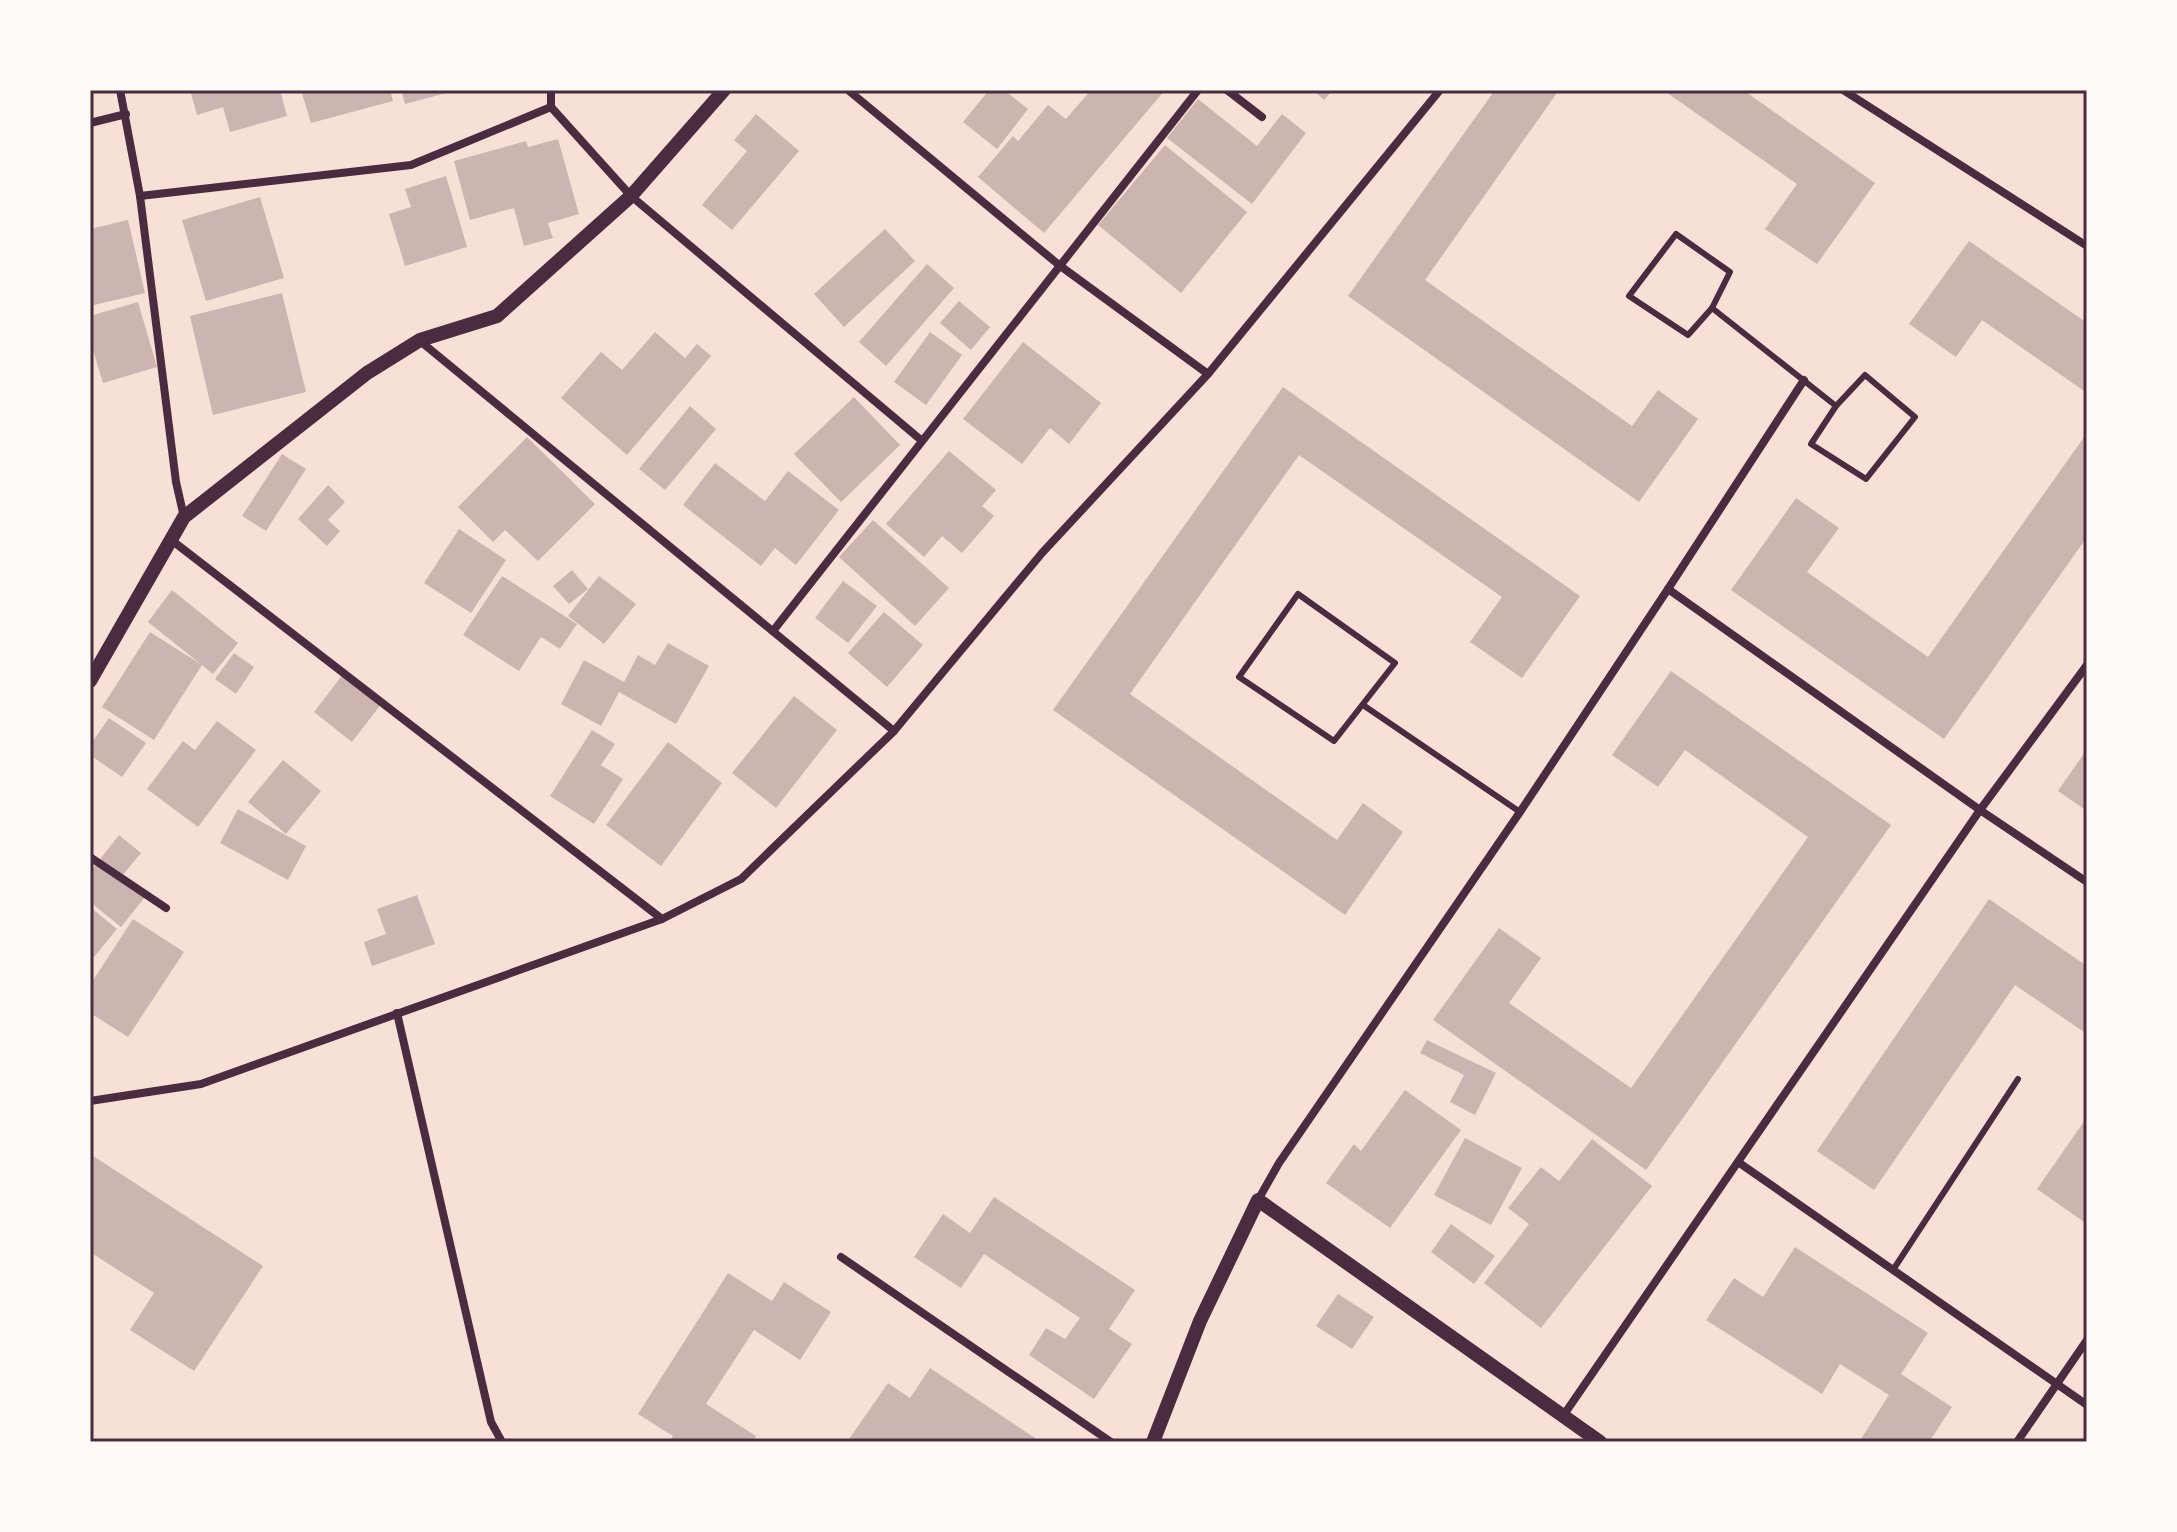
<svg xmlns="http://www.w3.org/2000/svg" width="2177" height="1532" font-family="'Titillium Web',sans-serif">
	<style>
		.building { fill: #ccb4b1 }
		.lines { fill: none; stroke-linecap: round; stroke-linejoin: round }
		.service { stroke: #4a2c40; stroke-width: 6 }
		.minor { stroke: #4a2c40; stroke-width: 8 }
		.tertiary { stroke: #4a2c40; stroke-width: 14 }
		.neatline { fill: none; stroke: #4a2c40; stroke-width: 3 }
	</style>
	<rect width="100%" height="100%" fill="#f7e1d7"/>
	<g class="building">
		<path d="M190,90H280L287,116L230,132L223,107L197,115Z"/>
		<path d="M301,90H390L393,101L311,123Z"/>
		<path d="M401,90H454V91L405,104Z"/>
		<path d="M989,90H1004L1028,109L997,149L963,122Z"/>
		<path d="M1091,90H1165L1044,233L978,177L1013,136L1018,141L1048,105L1066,119Z"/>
		<path d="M1313,90H1333L1324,100Z"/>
		<path d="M1495,90H1559L1425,280L1632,426L1658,390L1698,419L1639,502L1348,296Z"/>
		<path d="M1663,90H1743L1875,183L1817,264L1765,229L1797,184Z"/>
		<path d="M1198,99L1257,146L1282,114L1306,133L1252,204L1167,138Z"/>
		<path d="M756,114L799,151L732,230L702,205L747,151L734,140Z"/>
		<path d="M558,139L579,214L548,223L553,238L524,246L514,208L470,220L454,161L526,141L528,147Z"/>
		<path d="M1165,145L1247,212L1181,293L1098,225Z"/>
		<path d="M446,176L467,247L405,266L389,214L411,207L405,189Z"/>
		<path d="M260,197L284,278L206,301L182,220Z"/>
		<path d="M128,220L145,293L90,306V229Z"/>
		<path d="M885,229L915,261L844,327L814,294Z"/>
		<path d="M1969,241L2087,323V393L1982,320L1956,357L1909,324Z"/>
		<path d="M927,264L954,288L886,366L859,342Z"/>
		<path d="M282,293L306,392L213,415L190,316Z"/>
		<path d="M959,301L990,327L971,350L940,323Z"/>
		<path d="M138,302L157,367L103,383L90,340V316Z"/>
		<path d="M655,332L685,358L697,344L711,356L627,455L561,398L601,352L622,370Z"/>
		<path d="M930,332L962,355L926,405L894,382Z"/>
		<path d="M1023,342L1101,403L1069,444L1050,428L1022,464L963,419Z"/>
		<path d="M1283,387L1580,596L1522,678L1470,642L1502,597L1299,455L1130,694L1337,840L1363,803L1403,832L1345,915L1053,710Z"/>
		<path d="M854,397L900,445L841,502L794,454Z"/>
		<path d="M690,406L716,429L665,490L639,469Z"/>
		<path d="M2087,433V537L1944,739L1731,590L1796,498L1839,528L1807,572L1928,657Z"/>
		<path d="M527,437L595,504L538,561L505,530L493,542L458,507Z"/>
		<path d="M949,451L996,490L982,506L994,516L962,553L942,536L924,557L886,524Z"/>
		<path d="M282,454L306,469L266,531L242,516Z"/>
		<path d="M715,463L765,501L788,471L839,510L796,565L775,548L761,566L683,505Z"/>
		<path d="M328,485L345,502L328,520L340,531L327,546L298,519Z"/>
		<path d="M873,520L949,588L915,626L839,557Z"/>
		<path d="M459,529L506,560L471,613L424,583Z"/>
		<path d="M572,570L588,589L569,604L553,586Z"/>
		<path d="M502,576L577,624L560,649L541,637L519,671L463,635Z"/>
		<path d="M599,576L636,604L604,644L568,616Z"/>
		<path d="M843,581L877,606L848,643L815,618Z"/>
		<path d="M172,590L238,643L213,674L148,622Z"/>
		<path d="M884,612L923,645L887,687L848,653Z"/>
		<path d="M150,632L202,665L154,740L102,707Z"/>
		<path d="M668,643L709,666L676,724L619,692L601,726L561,704L584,660L624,682L638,655L655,665Z"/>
		<path d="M234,653L254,667L236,694L215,679Z"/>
		<path d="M1671,671L1891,825L1646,1170L1433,1020L1499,928L1541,958L1509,1003L1631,1088L1808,837L1685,750L1658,787L1612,755Z"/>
		<path d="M344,673L382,703L352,742L314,712Z"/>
		<path d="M794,696L837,730L776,808L732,773Z"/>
		<path d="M109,718L146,743L122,777L90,755V745Z"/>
		<path d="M217,721L256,750L198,827L147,789L183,741L195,750Z"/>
		<path d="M592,730L615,744L601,765L623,779L594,824L550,796Z"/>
		<path d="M668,742L722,783L661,866L606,825Z"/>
		<path d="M2087,749V811L2058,791Z"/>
		<path d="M283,760L321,791L286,834L248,802Z"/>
		<path d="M238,809L306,846L288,880L220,843Z"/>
		<path d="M119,835L141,853L121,877L145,897L121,927L90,902V872Z"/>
		<path d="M417,895L435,944L372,966L364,942L386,934L377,909Z"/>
		<path d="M1989,899L2087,966V1034L2015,985L1874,1190L1817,1151Z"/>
		<path d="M90,907L117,929L90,962Z"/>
		<path d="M133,919L184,952L128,1037L90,1013V985Z"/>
		<path d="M1427,1040L1496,1073L1475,1115L1450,1102L1464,1075L1420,1053Z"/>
		<path d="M1405,1090L1461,1130L1390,1228L1326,1183L1354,1144L1361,1151Z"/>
		<path d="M2087,1117V1218L2084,1222L2037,1189Z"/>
		<path d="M1465,1138L1522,1168L1491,1225L1434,1195Z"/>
		<path d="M1592,1139L1652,1186L1541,1328L1484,1283L1529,1224L1508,1208L1541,1167L1559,1181Z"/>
		<path d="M90,1154L263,1266L194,1371L130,1330L154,1293L90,1252Z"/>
		<path d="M994,1197L1135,1290L1109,1329L1132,1344L1094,1399L1029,1355L1046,1328L1065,1339L1080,1318L984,1254L961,1288L914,1257L943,1214L970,1233Z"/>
		<path d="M1451,1224L1495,1256L1474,1284L1431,1252Z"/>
		<path d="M1795,1247L1928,1333L1901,1374L1952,1407L1929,1442H1859L1889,1395L1840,1364L1822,1394L1706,1320L1734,1278L1763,1297Z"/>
		<path d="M728,1273L772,1301L784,1282L831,1312L800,1360L754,1330L706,1404L756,1436L753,1442H669L673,1436L638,1414Z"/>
		<path d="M1338,1294L1374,1317L1352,1349L1316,1326Z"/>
		<path d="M930,1368L1041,1442H946L942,1439L940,1442H847L888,1383L910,1398Z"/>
	</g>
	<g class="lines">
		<g class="service">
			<path d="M1676,234L1730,272L1712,308L1688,335L1629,296Z"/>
			<path d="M1712,308L1836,406"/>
			<path d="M1865,375L1915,417L1866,479L1811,444L1836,406Z"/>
			<path d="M1298,594L1395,663L1334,741L1239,677Z"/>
			<path d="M1363,705L1520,812"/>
			<path d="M1893,1270L2018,1079"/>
		</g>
		<g class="minor">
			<path d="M120,90L140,196L176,482L184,517"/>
			<path d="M551,90V107"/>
			<path d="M848,90L1059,265L1208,374"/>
			<path d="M1227,90L1262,117"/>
			<path d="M1843,90L2087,246"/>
			<path d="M90,123L126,114"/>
			<path d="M140,196L411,165L551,107L631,196L921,440"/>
			<path d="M420,341L894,731"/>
			<path d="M170,539L662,919"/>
			<path d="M1668,589L1804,380"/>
			<path d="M773,631L1198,90"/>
			<path d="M90,857L166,908"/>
			<path d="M397,1013L491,1422L502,1442"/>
			<path d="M90,1101L201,1084L662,919L741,879L894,731L1042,553L1208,374L1440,90"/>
			<path d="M1738,1162L2087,1405"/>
			<path d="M1258,1200L1279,1163L1520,812L1668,589L1980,810L2087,882"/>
			<path d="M841,1257L1111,1442"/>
			<path d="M1563,1416L1980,810L2087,665"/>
			<path d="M2017,1442L2087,1340"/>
		</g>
		<g class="tertiary">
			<path d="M90,681L184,517L367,373L420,340L497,316L631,196L724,90"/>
			<path d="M1153,1442L1200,1321L1258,1200L1600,1442"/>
		</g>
	</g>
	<rect width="2177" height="1532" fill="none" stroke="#fffaf5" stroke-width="184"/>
	<rect x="92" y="92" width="1993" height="1348" class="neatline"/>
</svg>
